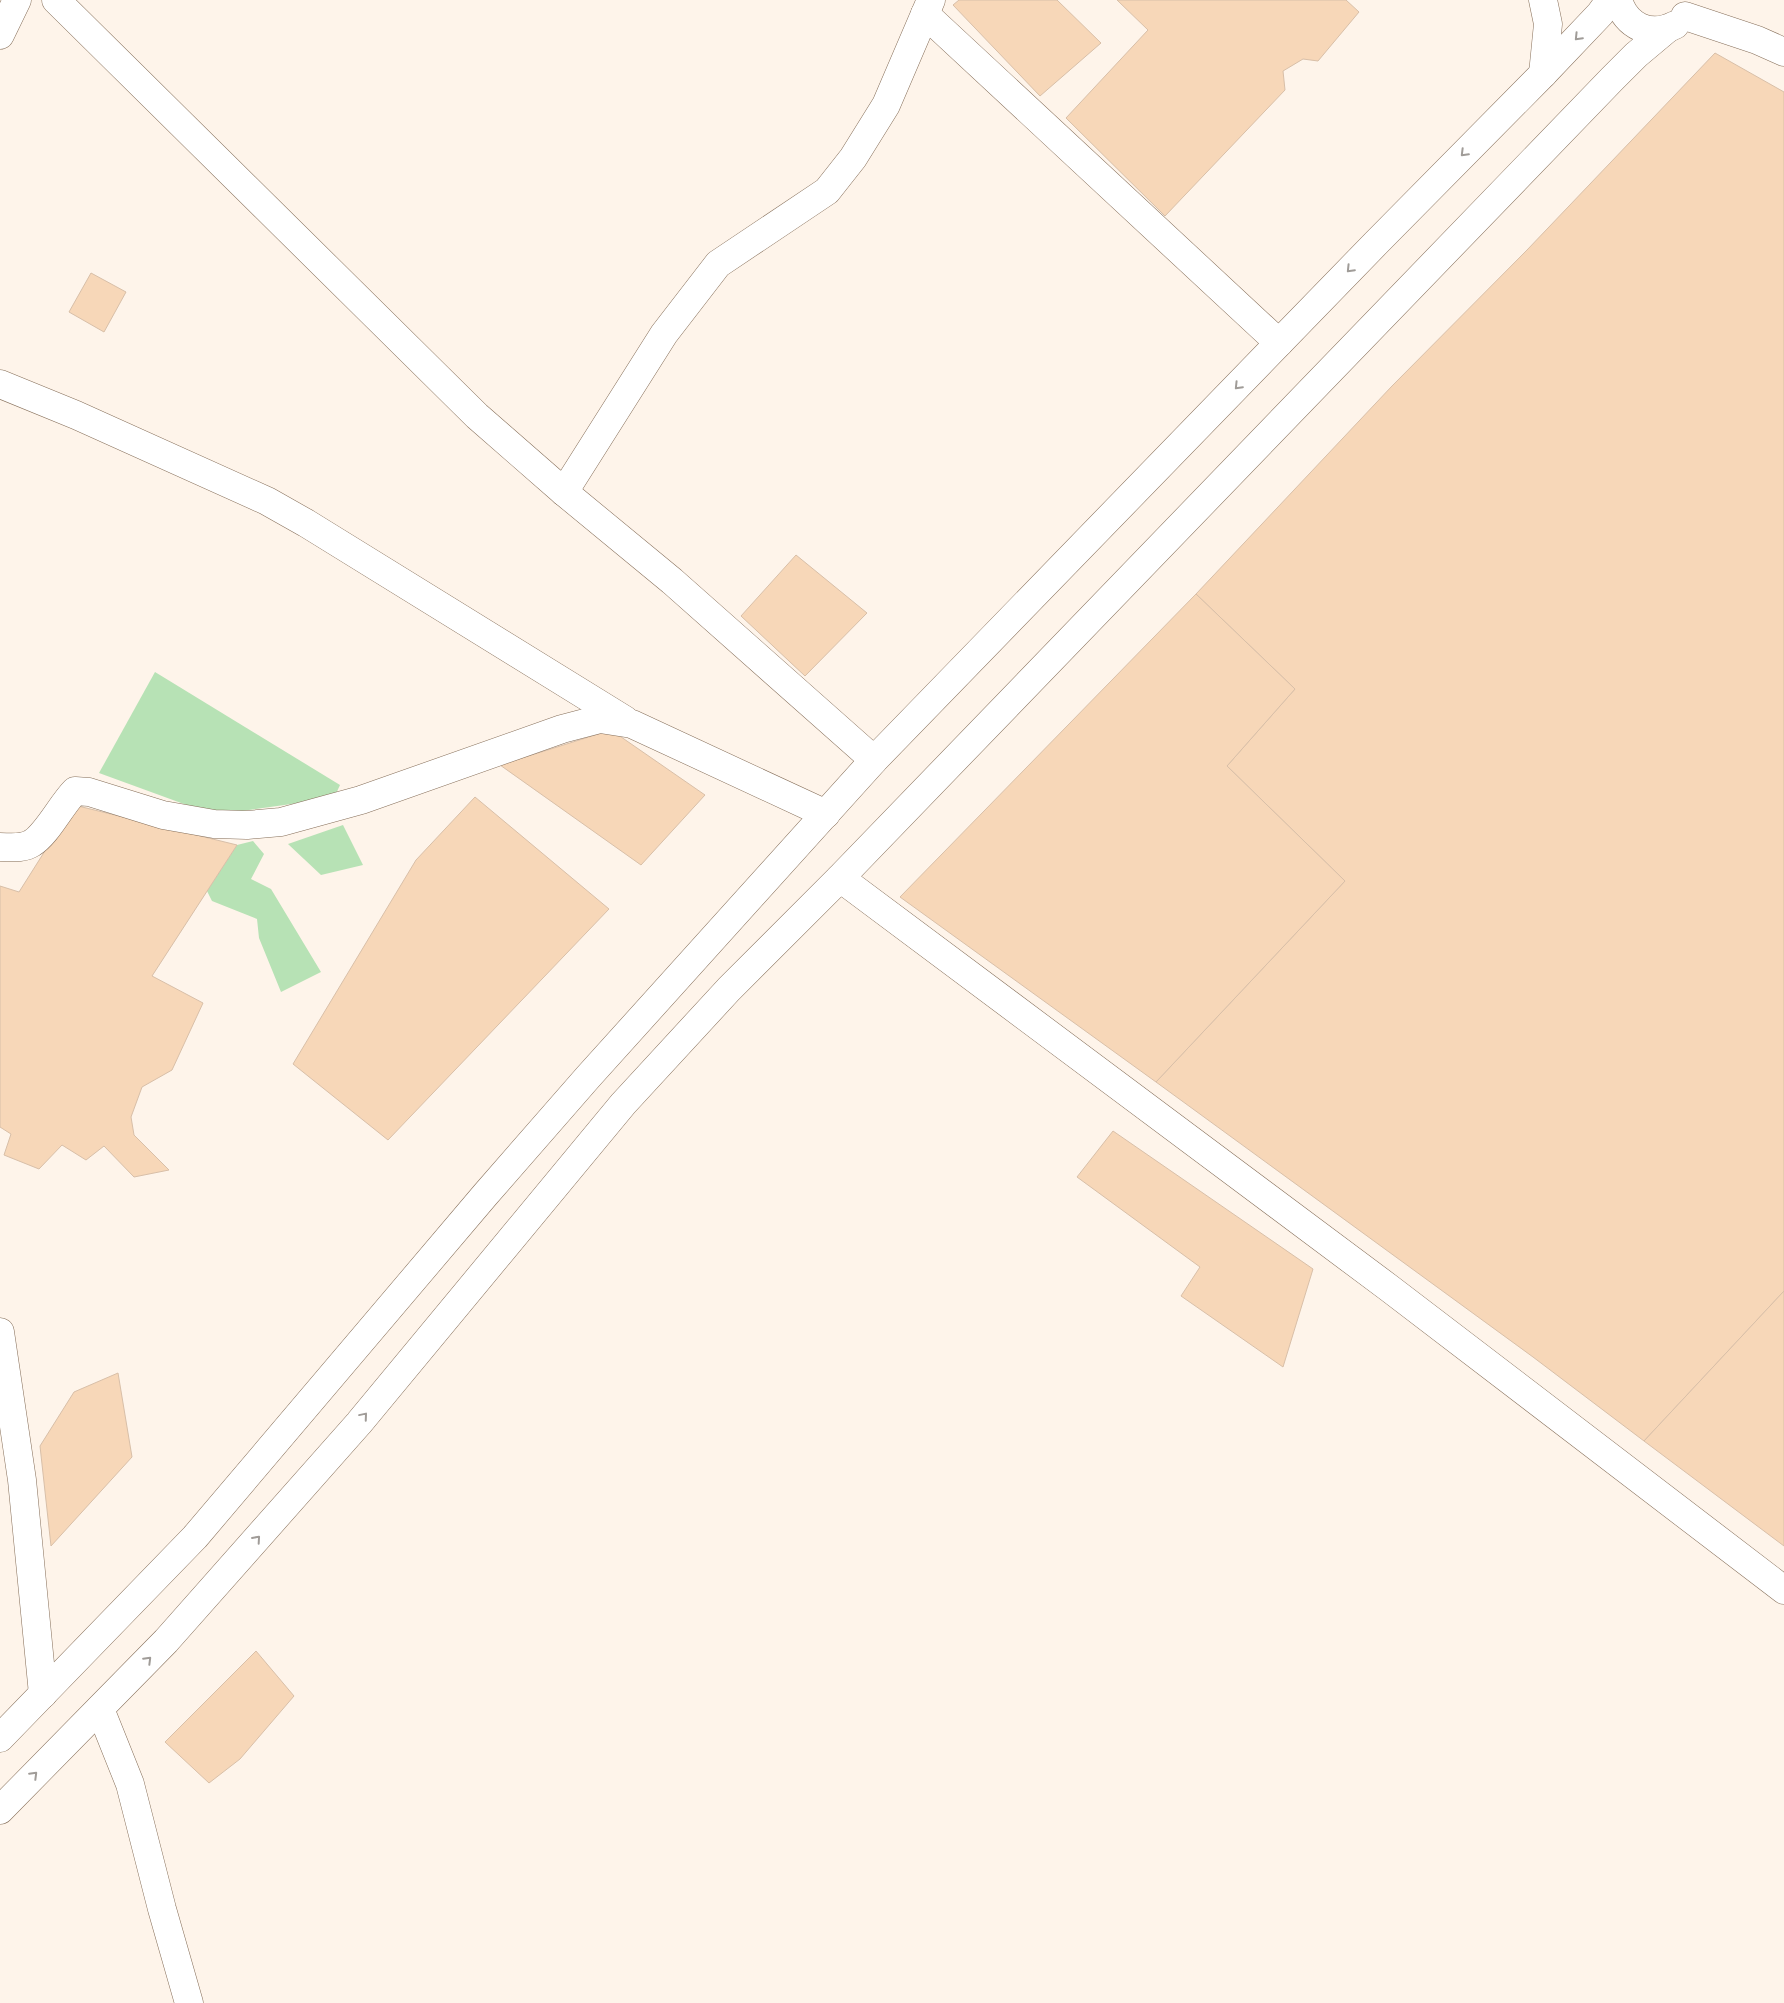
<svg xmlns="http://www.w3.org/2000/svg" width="1784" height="2003" font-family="'Roboto Condensed',sans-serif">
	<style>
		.green { fill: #b7e2b5 }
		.building { fill: #f7d7b8; stroke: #d8bfa8 }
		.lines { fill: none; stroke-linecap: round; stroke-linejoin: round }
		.minor-casing { stroke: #866f5a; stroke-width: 29 }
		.major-casing { stroke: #866f5a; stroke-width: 29 }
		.minor { stroke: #fff; stroke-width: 28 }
		.major { stroke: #fff; stroke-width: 28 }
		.oneway { stroke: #a09c98 }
	</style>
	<rect width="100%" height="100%" fill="#fef4ea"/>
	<g class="green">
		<path d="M155,672L340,785L334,798L214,815L99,773Z"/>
		<path d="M343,825L363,865L321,875L288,844Z"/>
		<path d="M253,841L264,854L251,879L271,889L321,972L281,992L259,938L257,919L212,901L207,891L237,845Z"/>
	</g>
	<g class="building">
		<path d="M959,0H1057L1101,43L1040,96L953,5Z"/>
		<path d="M1117,0H1346L1359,12L1318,61L1303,59L1283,71L1285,90L1165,216L1066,118L1148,30Z"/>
		<path d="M1715,53L1784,92V1291L1644,1441L1533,1357L1156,1082L1345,881L1227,766L1295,689L1196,594L1392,386L1527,250Z"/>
		<path d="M91,273L126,292L104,332L69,312Z"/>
		<path d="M796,555L867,613L805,676L741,616Z"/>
		<path d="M1196,594L1295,689L1227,766L1345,881L1156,1082L900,897Z"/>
		<path d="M611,730L705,795L641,865L500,765Z"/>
		<path d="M475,797L609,909L388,1140L293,1064L416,860Z"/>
		<path d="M74,805L237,845L152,976L203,1003L172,1070L142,1087L131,1117L134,1135L169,1170L134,1177L104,1146L86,1160L62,1145L39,1169L4,1155L11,1134L0,1127V886L19,892Z"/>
		<path d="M1113,1131L1313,1269L1283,1367L1181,1296L1200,1267L1077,1177Z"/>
		<path d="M1784,1291V1546L1644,1441Z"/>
		<path d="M118,1373L132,1457L51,1546L40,1446L74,1392Z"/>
		<path d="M256,1651L294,1696L240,1759L209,1783L165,1742Z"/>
	</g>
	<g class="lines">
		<g class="minor-casing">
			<g id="minor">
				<path d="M56,0L477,416L564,492L672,581L874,760"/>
				<path d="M925,14L1279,343"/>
				<path d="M0,35L17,0"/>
				<path d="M1543,74L1548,24L1543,0"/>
				<path d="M0,384L76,415L267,501L306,523L625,720"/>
				<path d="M564,492L664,334L718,264L827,191L853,158L886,105L931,0"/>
				<path d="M0,847C10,847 23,849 32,843C47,834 61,805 75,791L89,792L163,815L214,824L247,825L281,822L361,800L562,729L600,719L632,724L826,814"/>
				<path d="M840,878L1389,1288L1784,1590"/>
				<path d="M0,1332L22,1480L43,1694"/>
				<path d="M100,1709L130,1784L162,1909L189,2003"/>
			</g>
		</g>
		<g class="major-casing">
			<g id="major">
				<path d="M1618,0C1626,26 1650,38 1675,25"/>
				<path d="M1685,16L1757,40L1784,52"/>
				<path d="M0,1738L195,1537L485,1195L588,1077L874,760L1376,243L1543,74L1600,14L1610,0"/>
				<path d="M0,1810L166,1641L359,1423L623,1104L729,989L840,878L1612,79L1636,55L1667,29"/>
			</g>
		</g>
		<use href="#minor" class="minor"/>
		<use href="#major" class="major"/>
	</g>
	<defs><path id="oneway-chevron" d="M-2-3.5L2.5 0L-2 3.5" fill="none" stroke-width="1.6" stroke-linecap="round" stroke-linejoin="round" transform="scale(1.25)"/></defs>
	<g class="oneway">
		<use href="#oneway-chevron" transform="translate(1578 37) rotate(134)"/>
		<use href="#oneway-chevron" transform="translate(1464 153) rotate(135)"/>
		<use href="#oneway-chevron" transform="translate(1350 269) rotate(134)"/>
		<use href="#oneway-chevron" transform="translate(1238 386) rotate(134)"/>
		<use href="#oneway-chevron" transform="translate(364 1416) rotate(-50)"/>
		<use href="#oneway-chevron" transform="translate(257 1539) rotate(-49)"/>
		<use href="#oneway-chevron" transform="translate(148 1660) rotate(-45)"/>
		<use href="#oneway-chevron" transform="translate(34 1775) rotate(-45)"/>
	</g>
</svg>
